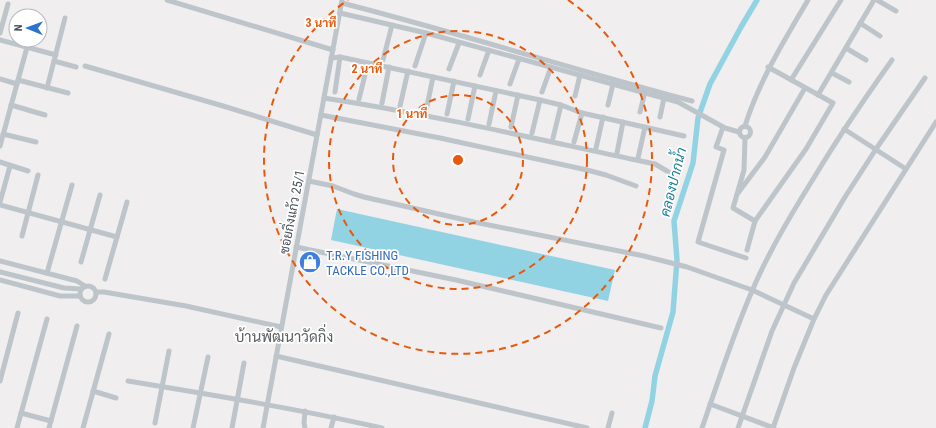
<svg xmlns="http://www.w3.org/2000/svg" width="936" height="428" font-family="'Roboto Condensed',Sarabun,sans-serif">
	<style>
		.water { fill: #91d3e3 }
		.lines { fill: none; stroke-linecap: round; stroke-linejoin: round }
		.canal { stroke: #91d3e3; stroke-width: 5.5 }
		.minor { stroke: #bdc5cb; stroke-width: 5 }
		.ring { fill: none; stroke: #e8590c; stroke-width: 2; stroke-dasharray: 7 5 }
		.labels { text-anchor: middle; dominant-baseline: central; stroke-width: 3.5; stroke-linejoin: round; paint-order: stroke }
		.street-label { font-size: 13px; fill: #485159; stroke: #fff }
		.shop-label { font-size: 13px; fill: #366cbe; stroke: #fff; text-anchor: start }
		.water-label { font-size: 14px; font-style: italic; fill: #1a819a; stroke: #fff }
		.quarter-label { font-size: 15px; fill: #5b5e62; stroke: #fff }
		.centre { fill: #e8590c; stroke: #fff; stroke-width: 2 }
		.ring-label { font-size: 12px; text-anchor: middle; font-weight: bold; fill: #e8590c; stroke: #fff; stroke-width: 3.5; stroke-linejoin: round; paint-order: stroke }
	</style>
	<rect width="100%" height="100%" fill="#f0eeee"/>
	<path class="water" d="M337,209L615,270L608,301L331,240Z"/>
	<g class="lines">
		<path class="canal" d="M645,428L652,401L655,376L673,312L677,260L674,221L693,163L698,118L710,84L741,27L757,0"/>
		<g class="minor">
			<path d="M167,0L333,50"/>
			<path d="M877,0L896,11"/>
			<path d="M342,3C459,33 575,70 692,101"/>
			<path d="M340,13L426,33L678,102L725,128L739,132"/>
			<path d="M36,16L37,14"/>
			<path d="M860,23L880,36"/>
			<path d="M0,33L8,4"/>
			<path d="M0,40L56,55"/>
			<path d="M846,48L866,60"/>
			<path d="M331,58L340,57L540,100L561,105L582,113L684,136"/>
			<path d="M383,60L392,25"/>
			<path d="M54,61L76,67"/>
			<path d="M85,66L223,106L317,135"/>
			<path d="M415,66L426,33"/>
			<path d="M449,69L459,43"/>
			<path d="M832,73L849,82"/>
			<path d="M480,75L489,50"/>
			<path d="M0,79L17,84"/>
			<path d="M18,80L68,93"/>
			<path d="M791,80L841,0"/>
			<path d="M510,84L519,59"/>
			<path d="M47,88L65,18"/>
			<path d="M335,92L340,57"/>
			<path d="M542,92L551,67"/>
			<path d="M818,95L874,0"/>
			<path d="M575,96L580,75"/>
			<path d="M324,98C429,114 532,138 636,160L655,164L672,174"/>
			<path d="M359,99L368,63"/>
			<path d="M382,103L389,67"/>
			<path d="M11,105L45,115"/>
			<path d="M608,105L613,84"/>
			<path d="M400,106L408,71"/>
			<path d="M426,111L433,77"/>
			<path d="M640,112L645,92"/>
			<path d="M447,114L454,81"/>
			<path d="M321,115L440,138L587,170L606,175L636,186"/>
			<path d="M660,117L664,98"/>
			<path d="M468,119L475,86"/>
			<path d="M489,124L496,91"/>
			<path d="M745,126C759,81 784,41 808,0"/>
			<circle cx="745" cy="132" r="5.5"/>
			<path d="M511,127L518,95"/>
			<path d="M723,127L716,147L724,150L698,242L746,258"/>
			<path d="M844,129L906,169"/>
			<path d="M532,133L540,100"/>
			<path d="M3,134L36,142"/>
			<path d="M553,138L561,105"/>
			<path d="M745,138L744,170L733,208L755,221"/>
			<path d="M574,142L582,113"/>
			<path d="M0,146L29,40"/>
			<path d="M596,148L603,117"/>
			<path d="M617,153L623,122"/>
			<path d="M638,158L645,127"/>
			<path d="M0,162L28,171"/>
			<path d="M309,181L333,186L354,194L364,197L474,222L644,256L687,267L752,290L814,319L794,368L773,428"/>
			<path d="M738,193L765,157L805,88"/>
			<path d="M0,202L10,166"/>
			<path d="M0,205L117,237"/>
			<path d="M22,236L38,175"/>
			<path d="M296,247L456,280L661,328"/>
			<path d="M747,250L755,221L806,149L833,103L768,67"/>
			<path d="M0,261L77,281L85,286"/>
			<path d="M81,262L100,195"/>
			<path d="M0,272L64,288L81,289"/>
			<path d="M47,273L72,185"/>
			<path d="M105,279L127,202"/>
			<path d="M0,280L60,296H80"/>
			<circle cx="88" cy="294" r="8"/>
			<path d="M96,292H104L186,306L281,327"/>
			<path d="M814,319L826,295L936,122"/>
			<path d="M276,356L587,428"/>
			<path d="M0,381L18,313"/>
			<path d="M128,381C213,395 298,409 382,428"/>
			<path d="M93,391L116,398"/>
			<path d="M710,404L774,428"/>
			<path d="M21,413L51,421"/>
			<path d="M155,423L169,351"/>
			<path d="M17,428L47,319"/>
			<path d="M49,428L77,326"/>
			<path d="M83,428L109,334"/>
			<path d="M193,428L208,357"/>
			<path d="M232,428L244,363"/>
			<path d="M263,428L342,0"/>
			<path d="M305,428L304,423L305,411"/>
			<path d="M331,428L334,417"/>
			<path d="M608,428L612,413"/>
			<path d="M702,428C718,382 733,335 752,291C769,251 792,213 815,176C839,136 865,98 892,60"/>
			<path d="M738,428L772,331L794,283L845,197L876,149L925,78"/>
		</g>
	</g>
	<g class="ring">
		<circle cx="458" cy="160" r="65"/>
		<circle cx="458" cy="160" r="129"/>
		<path d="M568 0A194 194 0 1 1 348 0"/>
	</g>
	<defs>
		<g id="shop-disc" transform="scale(1.15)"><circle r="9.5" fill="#3f7fe0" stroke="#fff"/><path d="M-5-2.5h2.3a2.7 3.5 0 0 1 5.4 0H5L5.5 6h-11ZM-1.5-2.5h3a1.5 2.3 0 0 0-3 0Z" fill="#fff"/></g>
	</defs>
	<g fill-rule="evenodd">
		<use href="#shop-disc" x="310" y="262"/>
	</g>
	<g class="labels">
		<g class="street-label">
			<text transform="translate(292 212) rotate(-79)">ซอยกิ่งแก้ว 25/1</text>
		</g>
		<g class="shop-label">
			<text x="326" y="255">T.R.Y FISHING<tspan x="326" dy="15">TACKLE CO.,LTD</tspan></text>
		</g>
		<g class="water-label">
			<text transform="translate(673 182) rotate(-76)">คลองปากน้ำ</text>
		</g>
		<g class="quarter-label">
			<text x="284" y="337">บ้านพัฒนาวัดกิ่ง</text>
		</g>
	</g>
	<circle cx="458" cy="160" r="6" class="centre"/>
	<g class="ring-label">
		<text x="321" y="27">3 นาที</text>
		<text x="367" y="73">2 นาที</text>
		<text x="412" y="118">1 นาที</text>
	</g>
	<g transform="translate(28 28) rotate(271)"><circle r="19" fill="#ffffff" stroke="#b6b9bd"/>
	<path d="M0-3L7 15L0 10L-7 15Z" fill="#2a74cd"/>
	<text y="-6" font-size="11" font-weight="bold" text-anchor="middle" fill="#485159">N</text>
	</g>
</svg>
